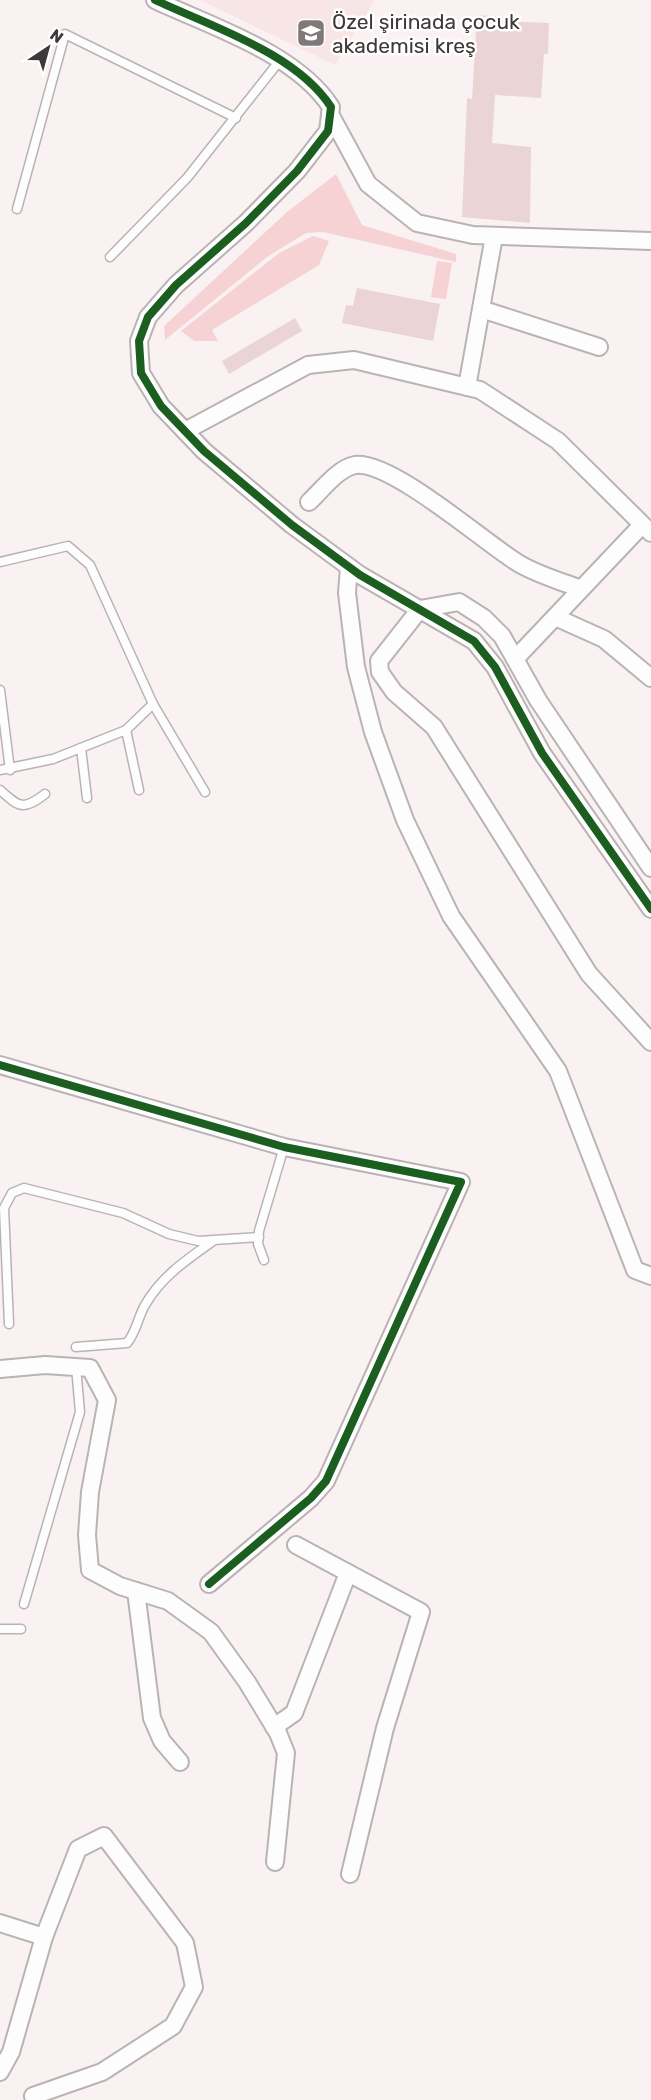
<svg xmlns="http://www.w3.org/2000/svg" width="651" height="2100" font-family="Rubik,sans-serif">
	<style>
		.built { fill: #f8e5e6 }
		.green { fill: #f6d2d4 }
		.building { fill: #ead4d5 }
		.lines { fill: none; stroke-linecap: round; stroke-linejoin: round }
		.lane-casing { stroke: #bab3b4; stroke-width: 11 }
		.street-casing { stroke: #bab3b4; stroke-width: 20 }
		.lane { stroke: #fefdfd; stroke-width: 8 }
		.street { stroke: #fefdfd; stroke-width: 16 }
		.cycleway-casing { stroke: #fff; stroke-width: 11 }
		.cycleway { stroke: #1b5e20; stroke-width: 8 }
		.labels { text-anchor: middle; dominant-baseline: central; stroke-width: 5; stroke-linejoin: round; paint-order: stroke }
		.poi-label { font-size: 21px; fill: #3f3838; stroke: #fff; text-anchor: start }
	</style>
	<rect width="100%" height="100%" fill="#faf2f2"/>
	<path class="built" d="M200,0H375L335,65Z"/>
	<g class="green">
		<path d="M336,174L362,225L456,254V262L323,232L306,233L267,257L165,340L164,326L287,212Z"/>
		<path d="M313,236L329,241L319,265L212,330L218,341H194L181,331L279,253Z"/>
		<path d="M437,261L452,263L446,299L431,297Z"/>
	</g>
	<g class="building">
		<path d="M477,15L504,17V21L549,23L548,54H544L541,98L495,95L492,143L531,147L530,223L462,217L467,98L472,99Z"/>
		<path d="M357,288L440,304L433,341L342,323L346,305L353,306Z"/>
		<path d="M295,318L302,331L229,374L222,361Z"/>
	</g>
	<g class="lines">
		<g class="lane-casing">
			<g id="lane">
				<path d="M17,209L65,34L236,118"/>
				<path d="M110,257L187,178L281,59"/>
				<path d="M0,562L68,546L90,565L153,704L205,792"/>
				<path d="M0,690L10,770"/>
				<path d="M126,730L139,790"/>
				<path d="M81,748L87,798"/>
				<path d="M0,770L53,759L126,730L153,704"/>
				<path d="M0,790C19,807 23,811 45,794"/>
				<path d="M264,1260L258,1244L259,1231L284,1147"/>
				<path d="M9,1324L4,1208L12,1193L24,1188L123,1213L169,1234L198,1241L259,1237"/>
				<path d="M76,1347L127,1343C136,1333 138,1317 145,1305C161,1277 186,1260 213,1241"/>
				<path d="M24,1604L80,1412L76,1367"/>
				<path d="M0,1629H21"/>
			</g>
		</g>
		<g class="street-casing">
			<g id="street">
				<path d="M155,0C212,27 296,53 331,107L328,131L297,171L246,223L176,285L148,317L139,341L141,373L161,406L204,451L292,525L360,575L474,641L495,667L542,753L651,909"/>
				<path d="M330,114L368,184L417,223L473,235L651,241"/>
				<path d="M481,309L599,347"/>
				<path d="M467,387L494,236"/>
				<path d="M185,431L308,365L354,360L480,390L558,441L651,533"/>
				<path d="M309,502C321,491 338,468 355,465C391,460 485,543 518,563C538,575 560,581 581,589"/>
				<path d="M349,567L347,593L356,667L373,732L405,820L451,916L558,1071L635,1270L651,1276"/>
				<path d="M555,617L604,639L651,678"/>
				<path d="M515,659L642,525"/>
				<path d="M651,868L538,700L502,636L484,618L459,602L420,609L379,661L380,672L394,692L434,727L589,974L651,1042"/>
				<path d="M0,1065L284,1147L461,1182L326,1481L311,1498L209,1584"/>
				<path d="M0,1369L45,1365L90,1368L107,1400L90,1492L87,1535L90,1570L120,1586L168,1601L211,1632L247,1682L278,1733L286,1753L275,1862"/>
				<path d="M296,1545L421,1612L385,1728L350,1874"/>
				<path d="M136,1591L152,1718L162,1741L180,1762"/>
				<path d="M274,1727L294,1713L348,1573"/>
				<path d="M0,1923L44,1937L78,1849L104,1836L185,1943L194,1987L173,2026L102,2072L33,2096"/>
				<path d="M0,2072L11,2052L44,1937"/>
			</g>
		</g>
		<use href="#lane" class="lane"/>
		<use href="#street" class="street"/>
		<g class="cycleway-casing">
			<g id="cycleway">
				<path d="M155,0C212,27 296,53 331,107L328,131L297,171L246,223L176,285L148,317L139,341L141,373L161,406L204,451L292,525L360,575L474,641L495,667L542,753L651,909"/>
				<path d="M0,1065L284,1147L461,1182L326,1481L311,1498L209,1584"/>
			</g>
		</g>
		<use href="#cycleway" class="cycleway"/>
	</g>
	<defs>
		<g id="school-square" transform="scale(1.5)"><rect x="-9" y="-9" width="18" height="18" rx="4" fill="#807979" stroke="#fff"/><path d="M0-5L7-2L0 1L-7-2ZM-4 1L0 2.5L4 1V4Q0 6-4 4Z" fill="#fff"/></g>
	</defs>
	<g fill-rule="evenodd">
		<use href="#school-square" x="311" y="33"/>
	</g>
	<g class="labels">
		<g class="poi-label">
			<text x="332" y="21">Özel şirinada çocuk<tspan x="332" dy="24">akademisi kreş</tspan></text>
		</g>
	</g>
	<g transform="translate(48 48) rotate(36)" stroke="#ffffff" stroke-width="4.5" paint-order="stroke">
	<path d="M0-4.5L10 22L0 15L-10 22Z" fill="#3f3838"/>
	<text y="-9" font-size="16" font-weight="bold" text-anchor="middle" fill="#3f3838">N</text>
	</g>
</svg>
